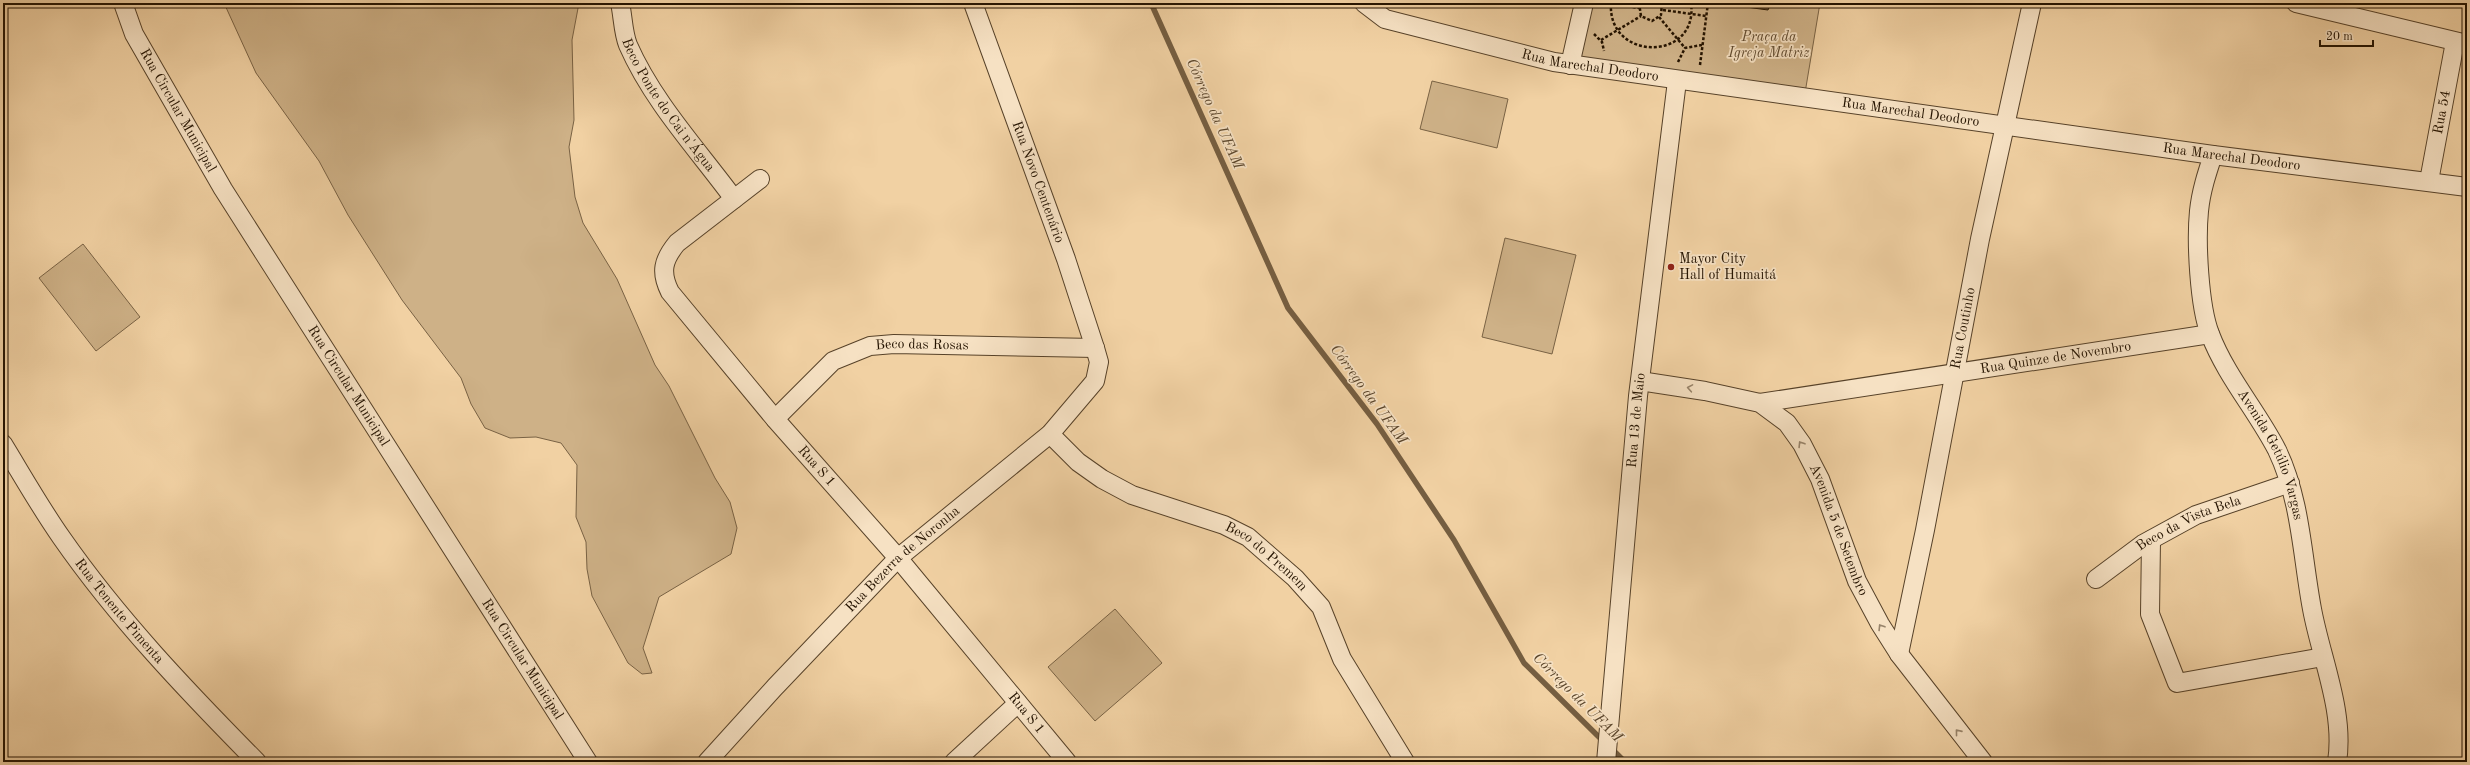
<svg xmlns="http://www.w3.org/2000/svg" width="2470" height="765" font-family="'Old Standard TT',serif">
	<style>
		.green { fill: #ceb187; stroke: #796244 }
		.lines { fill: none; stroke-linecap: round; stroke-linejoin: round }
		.stream { stroke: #755e41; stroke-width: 5.5 }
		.minor-casing { stroke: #574229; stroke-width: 20 }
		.path { stroke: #241300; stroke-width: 2.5; stroke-dasharray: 3 2; stroke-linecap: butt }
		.minor { stroke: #f6e1c3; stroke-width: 18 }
		.shaded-wall { fill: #64533c; stroke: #241300 }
		.oneway { stroke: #98846b }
		.poi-dot { fill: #8f2418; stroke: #f6e1c3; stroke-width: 1.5 }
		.labels { text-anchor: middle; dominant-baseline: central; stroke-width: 3.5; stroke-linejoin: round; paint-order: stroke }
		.park-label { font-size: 14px; font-style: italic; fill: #604a2f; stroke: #f6e1c3 }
		.street-label { font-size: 14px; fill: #241300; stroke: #f6e1c3 }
		.poi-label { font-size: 14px; fill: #241300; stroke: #f6e1c3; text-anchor: start }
		.water-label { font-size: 15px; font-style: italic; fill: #5a452b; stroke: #f6e1c3 }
	</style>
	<rect width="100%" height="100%" fill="#f1d1a3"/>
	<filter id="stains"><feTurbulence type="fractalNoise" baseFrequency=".005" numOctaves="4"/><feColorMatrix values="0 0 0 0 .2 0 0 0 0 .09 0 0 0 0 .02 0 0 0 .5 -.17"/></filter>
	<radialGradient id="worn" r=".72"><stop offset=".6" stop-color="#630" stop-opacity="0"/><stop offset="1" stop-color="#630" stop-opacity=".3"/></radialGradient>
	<g class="green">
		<path d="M224,3H579L572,40L574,120L569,147L575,197L583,223L617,279L655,365L669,386L715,478L730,502L737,528L731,554L659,597L643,648L652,673L642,674L628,663L592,596L587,569L586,542L576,517L577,465L561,443L536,437L510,438L485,428L471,404L461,378L402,300L348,215L319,161L256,73Z"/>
		<path d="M1593,3H1820L1805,93L1580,61Z"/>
		<path d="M1432,81L1508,99L1497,148L1420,129Z"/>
		<path d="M1505,238L1576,255L1552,354L1482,337Z"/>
		<path d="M83,244L140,317L96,351L39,278Z"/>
		<path d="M1115,609L1162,663L1095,721L1048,667Z"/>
	</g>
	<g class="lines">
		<g class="stream">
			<path d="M1151,3L1288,308L1377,424L1454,540L1524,663L1603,741"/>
			<path d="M1611,748L1625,762"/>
		</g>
		<g class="minor-casing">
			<g id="minor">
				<path id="s1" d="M123,3L134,34L223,189L588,762"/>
				<path id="s2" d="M620,3C623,16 623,33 628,45C653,102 698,150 734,199"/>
				<path id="s3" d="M1364,3L1385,19L1554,62L2213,155L2467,187"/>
				<path d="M2296,3L2467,44"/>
				<path d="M1570,65L1584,3"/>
				<path id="s4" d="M2213,155C2207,173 2201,191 2199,211C2196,241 2199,306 2210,334C2226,376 2257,411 2277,450C2301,500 2302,556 2312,609C2321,658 2345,712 2337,762"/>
				<path id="s5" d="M760,179L677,243C663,260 660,272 670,292L775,419L898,558L1067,762"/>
				<path id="s6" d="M2429,181L2455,42"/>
				<path id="s7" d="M1640,381L1705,391L1760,403L1787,423L1802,444L1820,479L1857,581L1880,624L1899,654L1983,762"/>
				<path id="s8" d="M1760,403L2210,334"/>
				<path id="s9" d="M775,419L833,361L870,346L894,344L1095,348"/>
				<path id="s10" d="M1050,434L1078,462L1102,479L1132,495L1224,525L1248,537L1295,578L1321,607L1342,659L1405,762"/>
				<path id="s11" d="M3,444C22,475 40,507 61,537C118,619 187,691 257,762"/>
				<path d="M2151,540L2150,614L2177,683L2323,657"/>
				<path id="s12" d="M2096,579L2143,544L2196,515L2290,483"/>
				<path id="s13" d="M1899,654L1925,530L1980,239L2032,3"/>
				<path id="s14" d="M707,762L775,687L898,558L1050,434L1095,381L1099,362L1095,348L1066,259L973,3"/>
				<path d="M954,762L1018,703"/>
				<path id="s15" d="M1606,762L1638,396L1677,81"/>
			</g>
		</g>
		<g class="path">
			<path d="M1608,3L1639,8"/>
			<path d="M1611,3C1607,62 1699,62 1691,3"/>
			<path d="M1639,3L1641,16L1652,21L1661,15L1662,3"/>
			<path d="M1663,10L1706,16"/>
			<path d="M1659,17L1685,48"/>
			<path d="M1594,34L1602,42L1604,51"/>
			<path d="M1601,40L1641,16"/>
			<path d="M1678,62L1685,48L1702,45"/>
			<path d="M1700,65L1708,3"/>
		</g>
		<use href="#minor" class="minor"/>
	</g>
	<path class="shaded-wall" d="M1731,3H1771L1768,10L1731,5Z"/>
	<defs><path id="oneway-chevron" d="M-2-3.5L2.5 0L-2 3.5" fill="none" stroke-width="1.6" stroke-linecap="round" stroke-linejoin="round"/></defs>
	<g class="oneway">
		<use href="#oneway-chevron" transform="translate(1690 388) rotate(-170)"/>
		<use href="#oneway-chevron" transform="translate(1801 444) rotate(-122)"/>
		<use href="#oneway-chevron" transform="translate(1881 627) rotate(-122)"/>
		<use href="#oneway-chevron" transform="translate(1958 732) rotate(-129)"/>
	</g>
	<circle class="poi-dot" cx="1671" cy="267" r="4"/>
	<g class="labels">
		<g class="park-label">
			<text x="1769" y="37">Praça da<tspan x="1769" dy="16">Igreja Matriz</tspan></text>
		</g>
		<g class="street-label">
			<text stroke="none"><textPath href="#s3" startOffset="237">Rua Marechal Deodoro</textPath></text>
			<text stroke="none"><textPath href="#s2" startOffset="115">Beco Ponte do Cai n'Água</textPath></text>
			<text stroke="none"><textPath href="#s1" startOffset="121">Rua Circular Municipal</textPath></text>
			<text stroke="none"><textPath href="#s6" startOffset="70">Rua 54</textPath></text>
			<text stroke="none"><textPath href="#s3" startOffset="561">Rua Marechal Deodoro</textPath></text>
			<text stroke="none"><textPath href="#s3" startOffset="885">Rua Marechal Deodoro</textPath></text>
			<text transform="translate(1038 182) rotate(70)">Rua Novo Centenário</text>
			<text stroke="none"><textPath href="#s13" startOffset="332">Rua Coutinho</textPath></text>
			<text stroke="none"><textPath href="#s9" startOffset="174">Beco das Rosas</textPath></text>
			<text stroke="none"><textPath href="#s8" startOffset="299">Rua Quinze de Novembro</textPath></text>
			<text stroke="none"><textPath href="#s1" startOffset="445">Rua Circular Municipal</textPath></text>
			<text stroke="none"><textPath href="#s15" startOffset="343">Rua 13 de Maio</textPath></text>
			<text stroke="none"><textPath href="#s4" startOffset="318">Avenida Getúlio Vargas</textPath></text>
			<text stroke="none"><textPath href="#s5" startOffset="386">Rua S 1</textPath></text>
			<text stroke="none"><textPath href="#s12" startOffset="109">Beco da Vista Bela</textPath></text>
			<text stroke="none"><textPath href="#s7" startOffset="275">Avenida 5 de Setembro</textPath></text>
			<text stroke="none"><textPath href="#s10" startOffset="253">Beco do Premem</textPath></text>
			<text stroke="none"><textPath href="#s14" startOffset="282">Rua Bezerra de Noronha</textPath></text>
			<text stroke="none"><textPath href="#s11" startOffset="204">Rua Tenente Pimenta</textPath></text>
			<text stroke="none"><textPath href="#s1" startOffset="769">Rua Circular Municipal</textPath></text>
			<text stroke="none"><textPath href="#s5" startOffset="710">Rua S 1</textPath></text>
		</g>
		<g class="poi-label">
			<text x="1679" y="259">Mayor City<tspan x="1679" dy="16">Hall of Humaitá</tspan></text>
		</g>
		<g class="water-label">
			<text transform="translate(1214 114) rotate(66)">Córrego da UFAM</text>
			<text transform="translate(1368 395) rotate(54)">Córrego da UFAM</text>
			<text transform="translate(1577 698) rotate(45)">Córrego da UFAM</text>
		</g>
	</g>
	<rect width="2470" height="765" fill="none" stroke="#f1d1a3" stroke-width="16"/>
	<rect x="4" y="4" width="2462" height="757" fill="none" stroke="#241300" stroke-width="2"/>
	<rect x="8" y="8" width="2454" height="749" fill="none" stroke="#241300"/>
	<path d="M2320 40v6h53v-6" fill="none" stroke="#241300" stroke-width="2"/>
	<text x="2326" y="40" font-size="12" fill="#241300" stroke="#f6e1c3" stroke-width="3" paint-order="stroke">20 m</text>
	<rect width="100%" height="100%" filter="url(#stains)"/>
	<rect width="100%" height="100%" fill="url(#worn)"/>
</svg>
